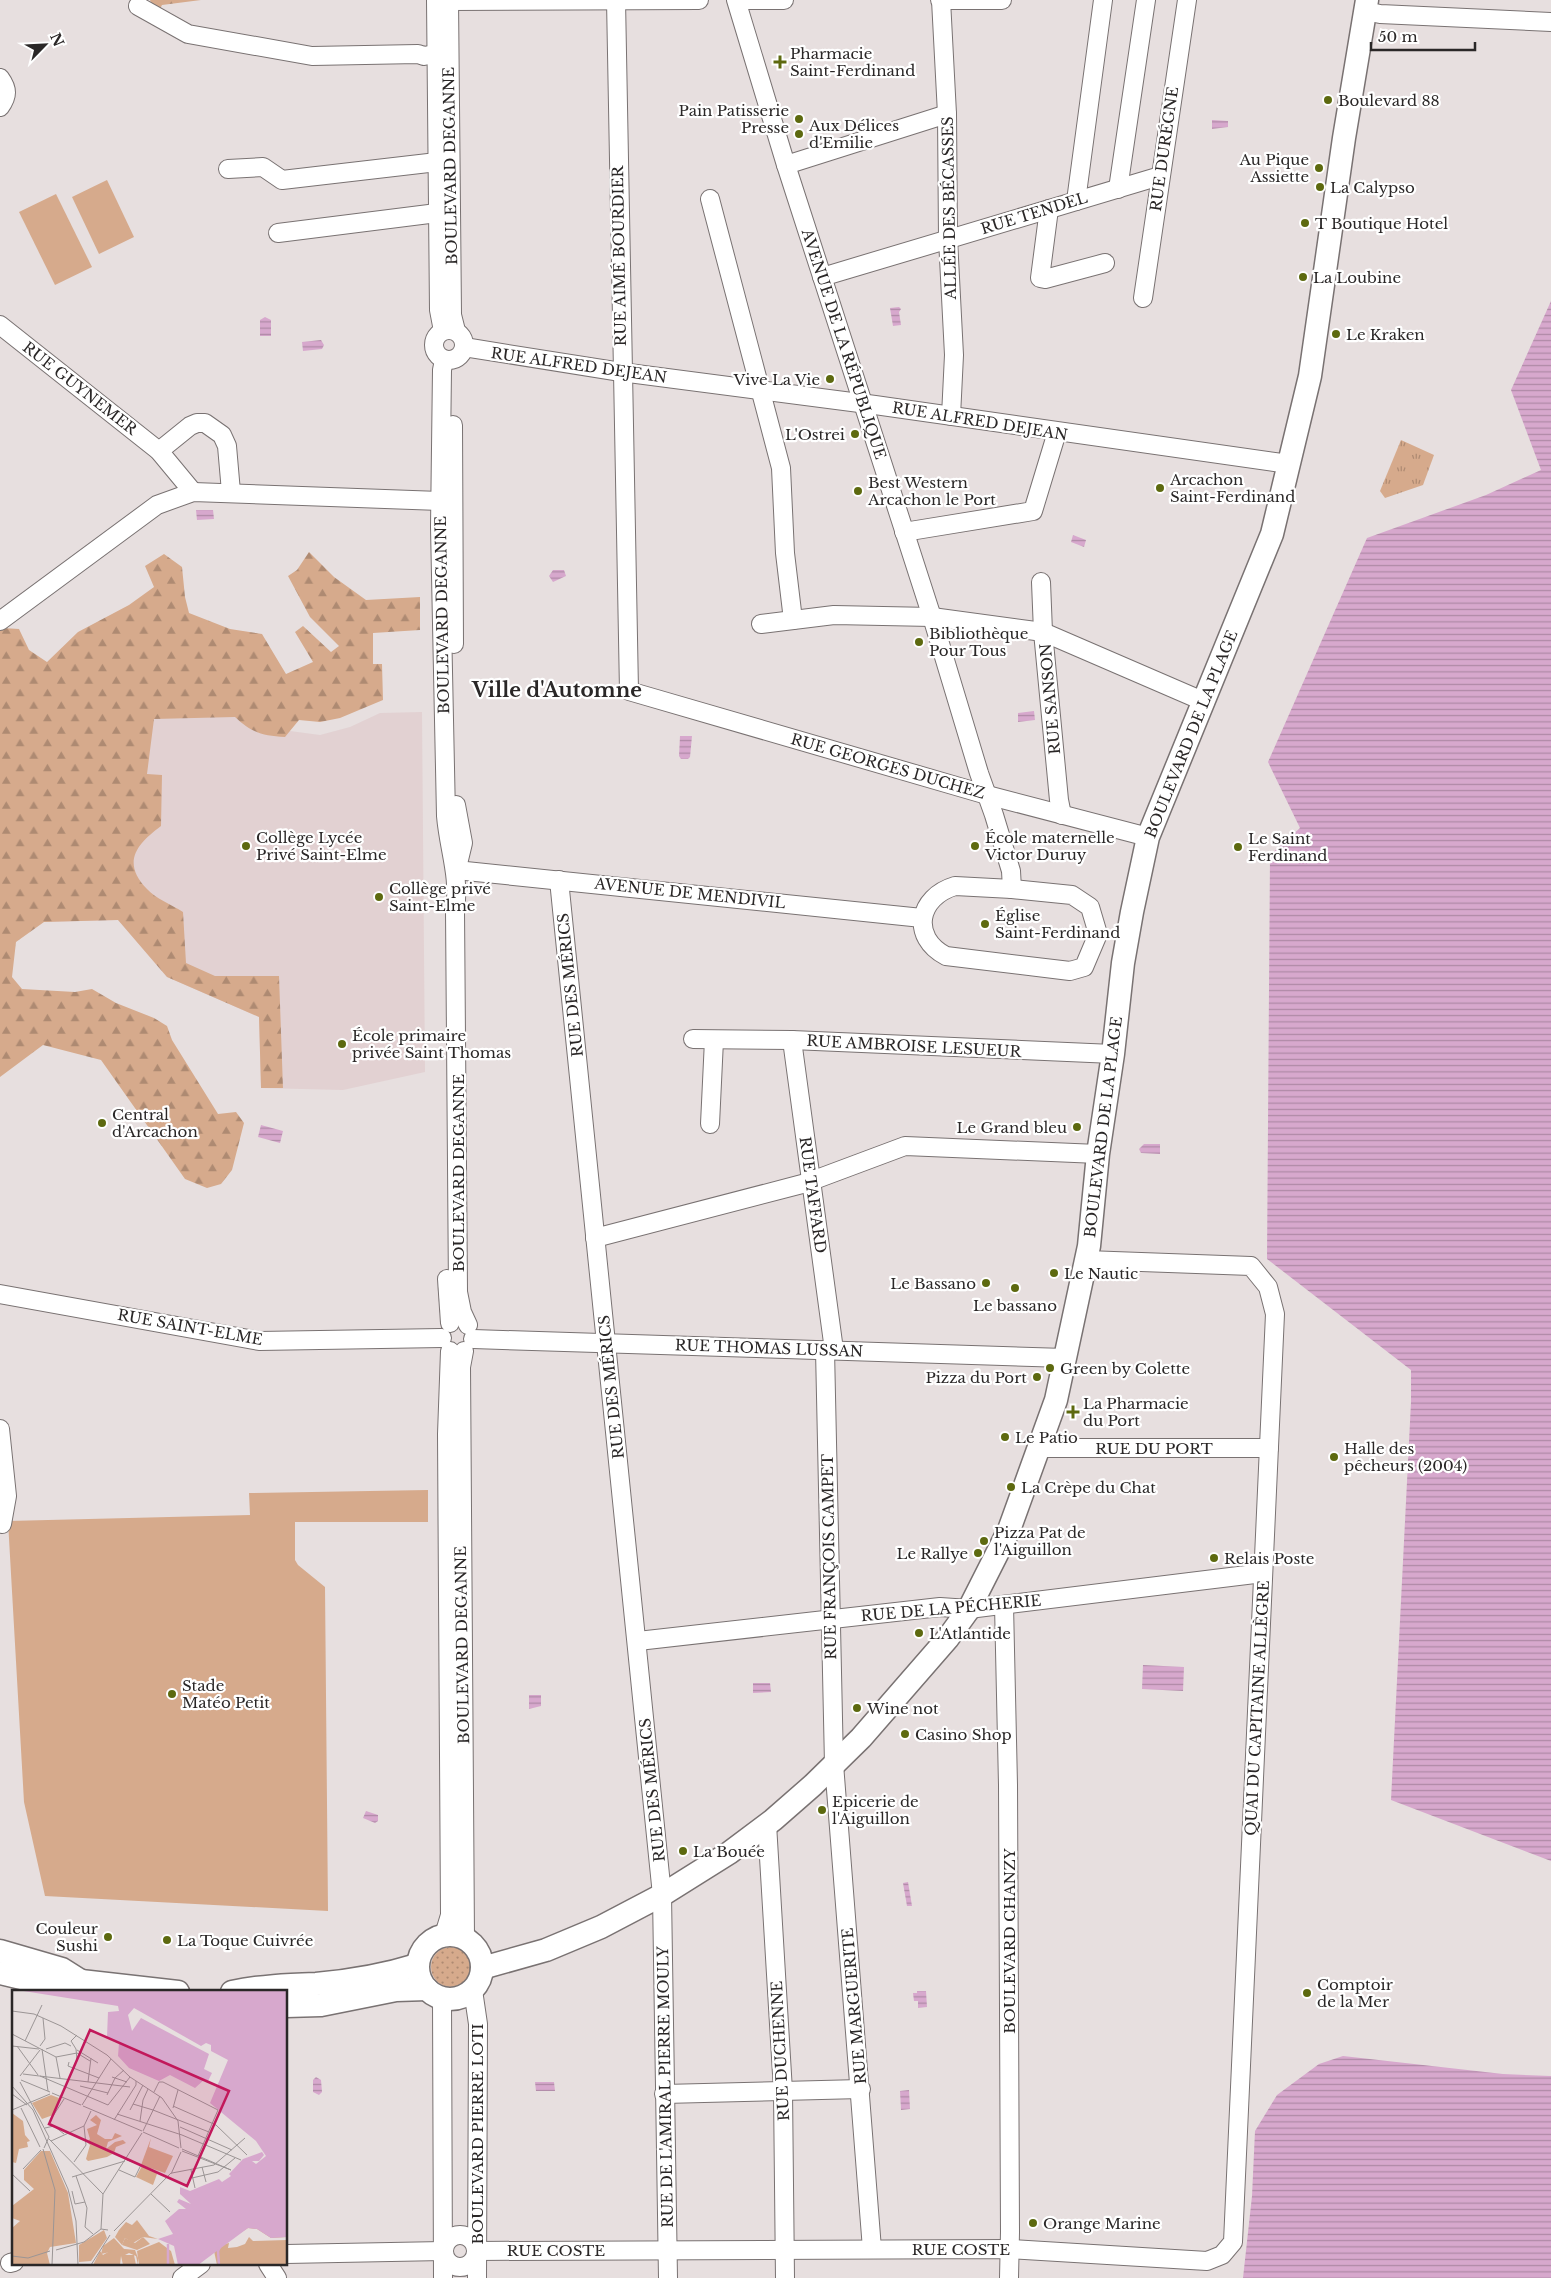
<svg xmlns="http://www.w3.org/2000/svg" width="1551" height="2278" font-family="'Libre Baskerville',serif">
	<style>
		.built { fill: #e2d1d2 }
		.grass { fill: #d6aa8c }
		.forest { fill: url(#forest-firs) }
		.park { fill: url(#park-tufts) }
		.garden { fill: url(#garden-dots) }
		.water { fill: url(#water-rules) }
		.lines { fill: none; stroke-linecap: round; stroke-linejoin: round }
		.minor-casing { stroke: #797272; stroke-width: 20 }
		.major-casing { stroke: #797272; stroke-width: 25 }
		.minor { stroke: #fff; stroke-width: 18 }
		.major { stroke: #fff; stroke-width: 22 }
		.poi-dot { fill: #5d690f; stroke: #fff; stroke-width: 2 }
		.labels { text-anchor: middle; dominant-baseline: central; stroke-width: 4.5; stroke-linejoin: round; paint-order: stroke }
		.poi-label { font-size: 15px; fill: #2a2727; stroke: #fff; text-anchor: start }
		.street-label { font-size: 15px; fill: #2a2727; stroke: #fff }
		.district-label { font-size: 20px; font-weight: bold; fill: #2a2727; stroke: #fff }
		.inset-river { fill: none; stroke: #d7a8cd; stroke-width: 2.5 }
		.inset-road { fill: none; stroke: #9b9595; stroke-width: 1 }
		.view { fill: #c2185b; fill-opacity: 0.15; stroke: #c2185b; stroke-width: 2.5 }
		.inset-edge { fill: none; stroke: #2a2727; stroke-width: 2.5 }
	</style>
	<defs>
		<pattern id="forest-firs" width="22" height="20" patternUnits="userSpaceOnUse" patternTransform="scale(1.25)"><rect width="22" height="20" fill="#d6aa8c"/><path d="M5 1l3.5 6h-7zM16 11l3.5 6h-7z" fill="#ae8a72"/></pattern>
		<pattern id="park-tufts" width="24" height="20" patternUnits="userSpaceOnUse" patternTransform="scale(1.25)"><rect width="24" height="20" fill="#d6aa8c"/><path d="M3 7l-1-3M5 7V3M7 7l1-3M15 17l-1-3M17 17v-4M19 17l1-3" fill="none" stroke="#ae8a72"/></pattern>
		<pattern id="garden-dots" width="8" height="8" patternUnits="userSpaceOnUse" patternTransform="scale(1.25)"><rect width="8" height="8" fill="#d6aa8c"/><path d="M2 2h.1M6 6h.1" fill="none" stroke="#ae8a72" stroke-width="1.8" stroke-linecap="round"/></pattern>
		<pattern id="water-rules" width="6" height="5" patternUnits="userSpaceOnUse" patternTransform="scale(1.25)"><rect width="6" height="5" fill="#d7a8cd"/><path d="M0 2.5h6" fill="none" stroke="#af89a6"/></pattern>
	</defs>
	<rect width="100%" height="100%" fill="#e7dfdf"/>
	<path class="built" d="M422,712L425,1072L343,1090L261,1088L259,1017L167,977L118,920L44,922L149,713L241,714L290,731L320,735L350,727L380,713Z"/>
	<g class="grass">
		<path d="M107,180L134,237L99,254L72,197Z"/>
		<path d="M56,194L92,267L55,285L19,212Z"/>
		<path d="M428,1490V1522H295V1560L298,1565L325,1587L328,1911L45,1896L24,1802L8,1521L250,1515L249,1493Z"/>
	</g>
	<g class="forest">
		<path d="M150,0H201L162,5L160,9L152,5Z"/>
		<path d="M309,552L334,577L366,600L420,597V630L373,633V664H382L383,700L340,718L320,722L299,720L285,737C263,736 252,733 235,717L154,719L147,774L162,775L161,826C137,844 121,862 147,889C155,898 172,905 183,912L186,963L215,976H279L283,1088H261L259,1017L167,977L118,920L44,922L16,942L12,977L22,989L75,992L92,989L116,1003L154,1018L167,1026L172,1040L218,1114L236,1112L244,1123L232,1170L221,1184L207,1188L185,1179L101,1060L43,1045L0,1077V631L3,628L19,629L29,650L47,662L78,632L129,605L154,587L145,566L164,554L182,567L185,597L189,613L230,629L262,634L286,674L313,662L295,632L303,626L331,652L339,646L310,617L288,576L297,570Z"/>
	</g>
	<path class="park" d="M1401,440L1434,455L1423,485L1385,498L1380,491Z"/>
	<circle class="garden" cx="451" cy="1967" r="20"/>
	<g class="water">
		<path d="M1212,120L1228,121V127L1212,129Z"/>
		<path d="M1551,301V1861L1391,1800L1411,1402V1370L1267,1259L1270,855L1300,828L1268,762L1367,538L1486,495L1541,470L1511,390Z"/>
		<path d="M899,307L901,309L899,312L901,325L893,326L890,308Z"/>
		<path d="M265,317L271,320V336H260V320Z"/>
		<path d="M321,340L324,345L322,349L303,351L302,342Z"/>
		<path d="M196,510H213L214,519L197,520Z"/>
		<path d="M1073,535L1086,540L1084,547L1071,542Z"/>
		<path d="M553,570H564L566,576L553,582L549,576Z"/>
		<path d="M1034,711L1035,720L1018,722V713Z"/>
		<path d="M680,736H692L690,757L688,759H681L679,756Z"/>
		<path d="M261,1125L283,1131L280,1143L258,1137Z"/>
		<path d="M1144,1144H1160V1154L1141,1153L1139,1149Z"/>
		<path d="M1143,1665L1184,1667L1183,1691L1142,1689Z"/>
		<path d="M753,1683H770L771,1692L753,1693Z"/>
		<path d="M529,1695H541V1706L529,1709Z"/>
		<path d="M366,1811L378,1815V1821L375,1823L363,1818Z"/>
		<path d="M908,1882L912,1906H907L903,1883Z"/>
		<path d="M917,1991H926L927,2007L918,2008V2001H914L913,1993H917Z"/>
		<path d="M1343,2056L1503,2074L1551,2076V2278H1243L1252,2196L1255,2131L1277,2095L1319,2064Z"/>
		<path d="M316,2077L321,2080L322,2092L319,2095L313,2092V2080Z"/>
		<path d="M535,2082H554L555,2091H536Z"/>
		<path d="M909,2090L910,2109L901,2110L900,2091Z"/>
	</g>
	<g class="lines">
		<g class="minor-casing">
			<g id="minor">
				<path d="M436,0L439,310L443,331"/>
				<path d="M449,0L452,315L456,331"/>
				<path d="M616,0L629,691L987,795L1148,837"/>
				<path d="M736,0L786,165L932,617L979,773L994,815L1011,871L1012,889"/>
				<path d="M741,0H784"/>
				<path d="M940,0H1002"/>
				<path d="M941,0L947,114L948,239L954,355L951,416"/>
				<path d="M449,1L699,0"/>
				<path d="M138,6L188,34L312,56L418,54L424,56L435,54"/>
				<path d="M1365,11L1380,14L1551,22"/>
				<path d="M0,78C8,89 8,96 0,107"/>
				<path d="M786,165L947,114"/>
				<path d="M228,169L263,167L282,180L437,162"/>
				<path d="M1118,189L1146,0"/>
				<path d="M710,199L781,468L785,553L793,620"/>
				<path d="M1076,201L1103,0"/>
				<path d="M1049,209L1040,278L1045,279L1105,263"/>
				<path d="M278,233L437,213"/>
				<path d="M822,277L1160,176"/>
				<path d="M1143,298L1187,0"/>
				<path d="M0,325L159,451L193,492"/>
				<circle cx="449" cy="345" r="15"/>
				<path d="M464,347L621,372L875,405L1289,464"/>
				<path d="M444,360L442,370L440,527L446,816C449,851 460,875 455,911L458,1292L462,1312L468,1325"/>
				<path d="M453,425L454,644"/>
				<path d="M159,451L190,426L197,423H205L222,435L227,446L231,492"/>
				<path d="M904,532L1033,511L1057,432"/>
				<path d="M1041,582L1043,632L1059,800L1062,815"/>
				<path d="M0,621L157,505L193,492L440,501"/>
				<path d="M761,624L834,615L932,617L1043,632L1205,702"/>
				<path d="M456,805L463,843L457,868"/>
				<path d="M456,870L922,918"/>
				<path d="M559,880L662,1895L668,2278"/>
				<path d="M955,886L1012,889L1072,895L1090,907L1098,934L1084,967L1070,971L946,956C910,937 918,897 955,886Z"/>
				<path d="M693,1039L792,1040L1113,1054"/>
				<path d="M792,1040L834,1350"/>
				<path d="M710,1124L714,1040"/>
				<path d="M595,1238L806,1183L905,1146L1098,1154"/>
				<path d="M447,1279L450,1323"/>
				<path d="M0,1294L259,1341L442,1338"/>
				<path d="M473,1339L1065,1358"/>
				<path d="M825,1350L834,1764L872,2249"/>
				<path d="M464,1351L461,1367L465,1938"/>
				<path d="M0,1429L7,1496L2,1524L0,1523"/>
				<path d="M1039,1448H1269"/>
				<path d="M1004,1605L1008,1785L1010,2232L1009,2278"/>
				<path d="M638,1641L940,1607L969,1609L1263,1573"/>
				<path d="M767,1824L783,2091L785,2278"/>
				<path d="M444,1935L450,1915L447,1434L450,1351"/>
				<path d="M473,1990L478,2024L477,2278"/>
				<path d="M442,1998L443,2278"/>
				<path d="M664,2094L861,2089"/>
				<circle cx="460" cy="2251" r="16"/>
				<path d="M476,2251L1010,2249L1207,2261L1222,2255L1233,2242L1275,1314L1268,1287L1251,1266L1086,1260"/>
				<path d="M286,2254L443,2251"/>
				<path d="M10,2263L14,2262"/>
				<path d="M268,2264L277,2278"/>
				<path d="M182,2278L201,2264"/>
			</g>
		</g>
		<g class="major-casing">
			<g id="major">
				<circle cx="450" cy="1967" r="32"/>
				<path d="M0,1951L62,1969L81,1981"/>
				<path d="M482,1968L546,1950L601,1927L662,1895L729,1853L773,1820L813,1785L861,1738L948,1638L969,1609L1009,1530L1056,1400L1089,1246L1098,1154L1113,1054L1123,963L1132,912L1148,837L1272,534L1310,376L1344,138L1367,0"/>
				<path d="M0,1973L59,1987L81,1981L178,1992"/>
				<path d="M232,1992C260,1986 287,1985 316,1984C350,1981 385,1975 417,1965"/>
				<path d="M286,2006L321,2005L396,1990L427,1989"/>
			</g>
		</g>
		<use href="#minor" class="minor"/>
		<use href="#major" class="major"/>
	</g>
	<g class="poi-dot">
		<path d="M777.5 54.5h5v5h5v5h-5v5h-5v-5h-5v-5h5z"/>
		<circle cx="1328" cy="100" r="5"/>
		<circle cx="799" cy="119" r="5"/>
		<circle cx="799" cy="134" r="5"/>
		<circle cx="1319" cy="168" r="5"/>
		<circle cx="1320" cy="187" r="5"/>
		<circle cx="1305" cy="223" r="5"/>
		<circle cx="1303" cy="277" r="5"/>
		<circle cx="1336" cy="334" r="5"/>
		<circle cx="830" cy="379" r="5"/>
		<circle cx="855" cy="434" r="5"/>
		<circle cx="1160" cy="488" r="5"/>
		<circle cx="858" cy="491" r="5"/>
		<circle cx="919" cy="642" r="5"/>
		<circle cx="246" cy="846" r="5"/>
		<circle cx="975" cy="846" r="5"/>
		<circle cx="1238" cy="847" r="5"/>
		<circle cx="379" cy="897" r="5"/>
		<circle cx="985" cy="924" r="5"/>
		<circle cx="342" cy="1044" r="5"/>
		<circle cx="102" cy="1123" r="5"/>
		<circle cx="1077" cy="1127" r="5"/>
		<circle cx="1054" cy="1273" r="5"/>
		<circle cx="986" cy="1283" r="5"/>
		<circle cx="1015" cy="1288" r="5"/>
		<circle cx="1050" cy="1368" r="5"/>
		<circle cx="1037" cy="1377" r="5"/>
		<path d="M1070.5 1404.5h5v5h5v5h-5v5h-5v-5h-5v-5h5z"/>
		<circle cx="1005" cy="1437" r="5"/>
		<circle cx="1334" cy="1457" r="5"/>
		<circle cx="1011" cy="1487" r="5"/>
		<circle cx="984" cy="1541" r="5"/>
		<circle cx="978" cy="1553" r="5"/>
		<circle cx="1214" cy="1558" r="5"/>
		<circle cx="919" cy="1633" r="5"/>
		<circle cx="172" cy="1694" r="5"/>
		<circle cx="857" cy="1708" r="5"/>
		<circle cx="905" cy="1734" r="5"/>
		<circle cx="822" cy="1810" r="5"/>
		<circle cx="683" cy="1851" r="5"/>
		<circle cx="108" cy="1937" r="5"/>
		<circle cx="167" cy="1940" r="5"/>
		<circle cx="1307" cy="1993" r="5"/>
		<circle cx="1033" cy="2223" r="5"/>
	</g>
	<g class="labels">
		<g class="poi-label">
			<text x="790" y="53">Pharmacie<tspan x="790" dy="17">Saint-Ferdinand</tspan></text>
			<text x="1338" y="100">Boulevard 88</text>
			<text x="789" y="110" text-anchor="end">Pain Patisserie<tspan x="789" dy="17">Presse</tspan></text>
			<text x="809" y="125">Aux Délices<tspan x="809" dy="17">d'Emilie</tspan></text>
			<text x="1309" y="159" text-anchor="end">Au Pique<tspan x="1309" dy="17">Assiette</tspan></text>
			<text x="1330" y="187">La Calypso</text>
			<text x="1315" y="223">T Boutique Hotel</text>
			<text x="1313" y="277">La Loubine</text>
			<text x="1346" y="334">Le Kraken</text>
			<text x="820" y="379" text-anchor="end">Vive La Vie</text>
			<text x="845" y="434" text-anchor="end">L'Ostrei</text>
			<text x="1170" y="479">Arcachon<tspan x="1170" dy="17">Saint-Ferdinand</tspan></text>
			<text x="868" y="482">Best Western<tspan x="868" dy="17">Arcachon le Port</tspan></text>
			<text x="929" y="633">Bibliothèque<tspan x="929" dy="17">Pour Tous</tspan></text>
			<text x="256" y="837">Collège Lycée<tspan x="256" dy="17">Privé Saint-Elme</tspan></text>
			<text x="985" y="837">École maternelle<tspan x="985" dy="17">Victor Duruy</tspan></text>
			<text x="1248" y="838">Le Saint<tspan x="1248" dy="17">Ferdinand</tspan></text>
			<text x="389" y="888">Collège privé<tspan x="389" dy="17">Saint-Elme</tspan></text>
			<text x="995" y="915">Église<tspan x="995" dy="17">Saint-Ferdinand</tspan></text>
			<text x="352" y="1035">École primaire<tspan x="352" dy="17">privée Saint Thomas</tspan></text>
			<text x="112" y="1114">Central<tspan x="112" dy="17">d'Arcachon</tspan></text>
			<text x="1067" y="1127" text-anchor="end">Le Grand bleu</text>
			<text x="1064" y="1273">Le Nautic</text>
			<text x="976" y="1283" text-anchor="end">Le Bassano</text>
			<text x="1015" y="1305" text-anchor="middle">Le bassano</text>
			<text x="1060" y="1368">Green by Colette</text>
			<text x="1027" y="1377" text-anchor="end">Pizza du Port</text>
			<text x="1083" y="1403">La Pharmacie<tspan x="1083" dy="17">du Port</tspan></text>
			<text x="1015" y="1437">Le Patio</text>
			<text x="1344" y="1448">Halle des<tspan x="1344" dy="17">pêcheurs (2004)</tspan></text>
			<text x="1021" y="1487">La Crèpe du Chat</text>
			<text x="994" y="1532">Pizza Pat de<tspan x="994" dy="17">l'Aiguillon</tspan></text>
			<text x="968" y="1553" text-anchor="end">Le Rallye</text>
			<text x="1224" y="1558">Relais Poste</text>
			<text x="929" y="1633">L'Atlantide</text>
			<text x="182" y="1685">Stade<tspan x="182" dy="17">Matéo Petit</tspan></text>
			<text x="867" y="1708">Wine not</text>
			<text x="915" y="1734">Casino Shop</text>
			<text x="832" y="1801">Epicerie de<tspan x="832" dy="17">l'Aiguillon</tspan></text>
			<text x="693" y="1851">La Bouée</text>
			<text x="98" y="1928" text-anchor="end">Couleur<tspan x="98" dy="17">Sushi</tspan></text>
			<text x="177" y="1940">La Toque Cuivrée</text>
			<text x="1317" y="1984">Comptoir<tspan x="1317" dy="17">de la Mer</tspan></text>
			<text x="1043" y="2223">Orange Marine</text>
		</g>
		<g class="street-label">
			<text transform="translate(1164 149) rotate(-82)">RUE DURÉGNE</text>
			<text transform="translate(450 166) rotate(-91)">BOULEVARD DEGANNE</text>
			<text transform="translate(949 208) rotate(-91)">ALLÉE DES BÉCASSES</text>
			<text transform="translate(1034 213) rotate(-17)">RUE TENDEL</text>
			<text transform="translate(619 256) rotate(-91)">RUE AIMÉ BOURDIER</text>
			<text transform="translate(844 344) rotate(72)">AVENUE DE LA RÉPUBLIQUE</text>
			<text transform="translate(579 365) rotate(8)">RUE ALFRED DEJEAN</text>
			<text transform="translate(80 388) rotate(38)">RUE GUYNEMER</text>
			<text transform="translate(980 421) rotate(9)">RUE ALFRED DEJEAN</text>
			<text transform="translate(442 615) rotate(-91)">BOULEVARD DEGANNE</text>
			<text transform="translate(1050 699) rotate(-95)">RUE SANSON</text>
			<text transform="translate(1191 734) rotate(-68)">BOULEVARD DE LA PLAGE</text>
			<text transform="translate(888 766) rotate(16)">RUE GEORGES DUCHEZ</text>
			<text transform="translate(690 893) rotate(6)">AVENUE DE MENDIVIL</text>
			<text transform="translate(570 985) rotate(-96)">RUE DES MÉRICS</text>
			<text transform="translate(914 1046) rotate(3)">RUE AMBROISE LESUEUR</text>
			<text transform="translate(1103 1127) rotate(-83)">BOULEVARD DE LA PLAGE</text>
			<text transform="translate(458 1173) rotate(-90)">BOULEVARD DEGANNE</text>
			<text transform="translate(813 1195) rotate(82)">RUE TAFFARD</text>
			<text transform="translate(190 1327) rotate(10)">RUE SAINT-ELME</text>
			<text transform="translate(769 1348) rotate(2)">RUE THOMAS LUSSAN</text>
			<text transform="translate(611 1387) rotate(-96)">RUE DES MÉRICS</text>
			<text x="1154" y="1448">RUE DU PORT</text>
			<text transform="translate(829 1557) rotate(-91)">RUE FRANÇOIS CAMPET</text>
			<text transform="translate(951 1608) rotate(-5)">RUE DE LA PÉCHERIE</text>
			<text transform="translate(462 1645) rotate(-91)">BOULEVARD DEGANNE</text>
			<text transform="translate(1257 1708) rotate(-87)">QUAI DU CAPITAINE ALLÈGRE</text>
			<text transform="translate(652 1790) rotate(-96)">RUE DES MÉRICS</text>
			<text transform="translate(1009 1941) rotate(-90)">BOULEVARD CHANZY</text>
			<text transform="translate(854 2006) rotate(-95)">RUE MARGUERITE</text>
			<text transform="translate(780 2051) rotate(-93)">RUE DUCHENNE</text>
			<text transform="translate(665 2087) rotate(-91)">RUE DE L'AMIRAL PIERRE MOULY</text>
			<text transform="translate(477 2134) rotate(-90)">BOULEVARD PIERRE LOTI</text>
			<text x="961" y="2249">RUE COSTE</text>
			<text x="556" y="2250">RUE COSTE</text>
		</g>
		<g class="district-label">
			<text x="557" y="690">Ville d'Automne</text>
		</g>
	</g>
	<g transform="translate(12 1990)">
		<rect width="275" height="275" fill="#e7dfdf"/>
		<path d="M139,148L137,157L161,166L153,183L129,175ZM130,176L145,184L141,195L124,187Z" fill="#d6aa8c"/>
		<path d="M39,105L47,108L46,112L41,125L30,129L20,113ZM0,123L11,131L13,145L18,151L15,152L16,157L7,159L4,173L0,172ZM84,125L89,130L85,144L93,149H100L103,143L110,146L96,152L94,159L103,152L111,150L114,153L104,157L102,163L95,167L76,171L74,169L78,155L75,152L78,149L75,139L85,135L78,130ZM29,161H38L56,203L64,253L38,257L35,263L38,275H0V238L8,231L0,228V216L22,199L12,190V180ZM125,230L137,246L146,249L131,247L121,253L113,248L110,255L103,247L107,240L114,232L120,235ZM92,240L95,248L79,271L67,272V255ZM102,248L112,259L89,264L91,256Z" fill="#d6aa8c"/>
		<path d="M275,183V247L259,248L245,239L236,238L209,255L217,253L216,258L225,257L233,254L237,247L241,251L275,250V275H205L202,261L186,275ZM131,247L138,254L125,260L110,255L113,248L123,253ZM147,252L159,261L163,275H127L125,261ZM103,258L123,260L126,268V275L124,266L117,263L113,265H122L124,275H111L109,266L108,275H81L88,261L91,265Z" fill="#d6aa8c"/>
		<path d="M5,0H275V247L259,248L245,239L236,238L186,275H166L162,256L146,249L161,244L153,231L167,219H174L165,212L167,209L179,214L168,204V197L178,201L207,189L210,192L219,186L217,184L231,169L250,162L252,165L247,171H240L244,174L254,166L244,151L198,113L216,70L199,61V55L194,53L189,56L122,18L116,25L120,41L129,28L197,64L192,79L200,83L196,91L193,89L183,98L158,85L147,91L117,78L106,66L107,53L95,47L96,22L107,21L106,16Z" fill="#d7a8cd"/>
		<path class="inset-river" d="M156,254V275M207,275L206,261L209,255"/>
		<path class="inset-road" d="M0,21L22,24L49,36L95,65L118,87L150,108L166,131L169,158M0,44L44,67M13,51L30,15M0,56L27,59M5,56L26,85M28,56L33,49L31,28M30,59L36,101M34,59L53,53L59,56M65,60L86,73M65,63L78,71M44,67L48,88M44,67L65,63M57,72L56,76L87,88M11,84L118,97M8,86L28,60M28,86L96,115L118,87M100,87L115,92M9,90L38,102M8,92L37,147L32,158M76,92L79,68M0,96L21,120L56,199L64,231L66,275M68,96L96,103M142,102L147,92H151L206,120L186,166M40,103L69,115M0,104L15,115M95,105L103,88L112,80M49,107L65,70L64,59L59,51L65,45M121,114L141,120M70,115L99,69M71,116L130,141M161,116L204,135L235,165M9,118L28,157M161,118L166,100M0,120L38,104M118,120L131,95M141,120L197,142M105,124L170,145L229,170M41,126L52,109M102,130L124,95V91M128,131L131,110L136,99M168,137L220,160M33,138L42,136L52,144M131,141L148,106M131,142L167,158M37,149L91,204M39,151L72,136M74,155L72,136L79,121M31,159L43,200L40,275M170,161L219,180L170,159M62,172L74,155M190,177L194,192M11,179L29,160M107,180L123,187L129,175L115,170M179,180L183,198M160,183L202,175L233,148M0,184L18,201M159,184L169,162M64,186L75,218L73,237L81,244M60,187L113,171M180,188L206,182L223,168M60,201L63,214L73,212M91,204L130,143M139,204L158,222M89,239L91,204M102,241L159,183M44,260L72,252L89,239L96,240M0,266L16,268L38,261M79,275L98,245"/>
		<path class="view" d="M78,40L217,101L175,196L37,134Z"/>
		<rect width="275" height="275" class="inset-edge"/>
	</g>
	<g transform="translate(45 45) rotate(66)" stroke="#ffffff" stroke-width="4" paint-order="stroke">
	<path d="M0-4L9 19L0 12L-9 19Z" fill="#2a2727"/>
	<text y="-8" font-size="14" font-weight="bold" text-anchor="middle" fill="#2a2727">N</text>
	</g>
	<path d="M1371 42v8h104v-8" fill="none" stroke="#2a2727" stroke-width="2.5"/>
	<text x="1378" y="42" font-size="15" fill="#2a2727" stroke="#ffffff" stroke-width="4" paint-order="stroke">50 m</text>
</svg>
